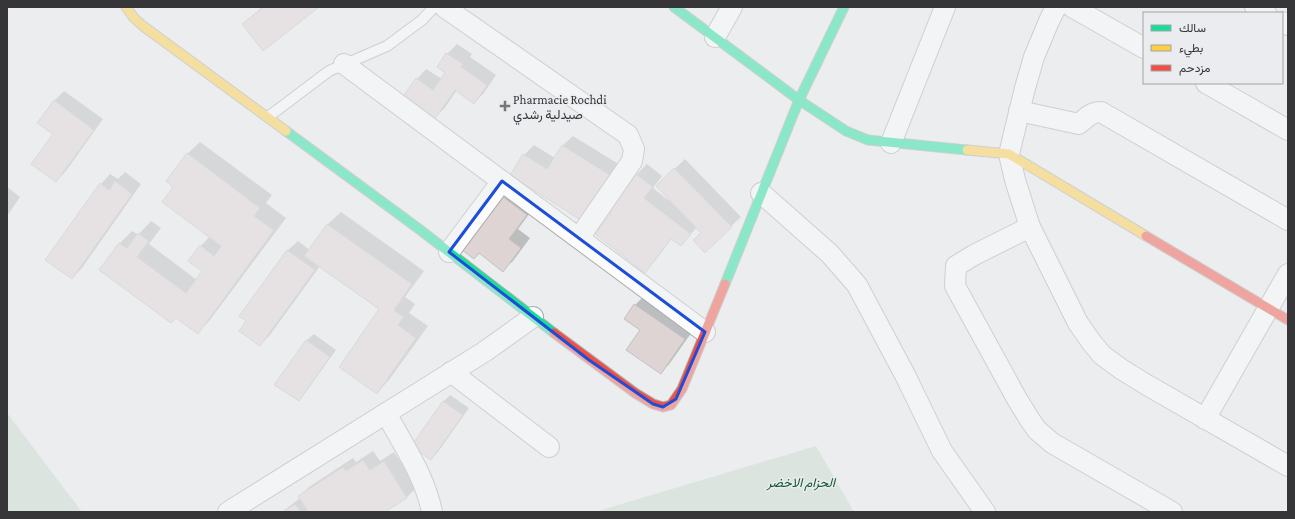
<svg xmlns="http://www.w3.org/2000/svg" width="1295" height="519" font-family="'Crimson Pro',Vazirmatn,serif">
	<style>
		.green { fill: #c8d9cc }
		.shadow { fill: #0003 }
		.building { fill: #dfd4d4; stroke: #c2c2c3 }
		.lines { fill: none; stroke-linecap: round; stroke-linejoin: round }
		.lane-casing { stroke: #aaabac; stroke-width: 12 }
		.street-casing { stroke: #aaabac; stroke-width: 22 }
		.fast-casing { stroke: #aaabac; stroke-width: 11 }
		.slow-casing { stroke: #aaabac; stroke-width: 11 }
		.jam-casing { stroke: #aaabac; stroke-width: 11 }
		.lane { stroke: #fcfcfd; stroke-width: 10 }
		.street { stroke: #fcfcfd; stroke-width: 20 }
		.fast { stroke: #16e098; stroke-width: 9 }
		.slow { stroke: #ffcf43; stroke-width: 9 }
		.jam { stroke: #f24e42; stroke-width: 9 }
		.marked { fill: none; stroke: #1d4ed8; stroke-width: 3; stroke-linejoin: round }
		.poi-dot { fill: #757678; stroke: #eaecf0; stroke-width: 1.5 }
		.labels { text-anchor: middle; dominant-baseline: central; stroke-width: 3; stroke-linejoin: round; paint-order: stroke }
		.poi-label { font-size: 13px; fill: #363638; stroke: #eaecf0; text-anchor: start }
		.park-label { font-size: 13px; font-style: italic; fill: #145b2b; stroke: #eaecf0 }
	</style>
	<rect width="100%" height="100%" fill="#ebedef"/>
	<g class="green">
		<path d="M7,413L82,512H7Z"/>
		<path d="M816,446L854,512H595Z"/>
	</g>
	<g class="shadow">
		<path d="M262,7H318L243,24Z"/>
		<path d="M457,44L472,54L470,57L496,75L484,93L474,103L457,90L444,109L434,118L417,79L426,69L442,79L446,72L447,54Z"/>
		<path d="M64,91L103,119L66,171L56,181L54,134V101Z"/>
		<path d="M573,136L620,165L592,210L524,155L534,145L555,158L563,145Z"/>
		<path d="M200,142L272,195L266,203L286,218L210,320L198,332L176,317L100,270L120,243L132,231L138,235L151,221L161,228L149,244L197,280L204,271L201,246L210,236L175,186L187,154Z"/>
		<path d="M685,159L741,217L705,251L702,233L697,227L681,245L672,238L655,261L645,271L613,213L609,210L637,174L647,164L662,176L653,188L668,200L669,199L657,186Z"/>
		<path d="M125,172L141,184L82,268L72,278L101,184L110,174L118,179Z"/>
		<path d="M7,187L20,197L7,216Z"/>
		<path d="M513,188L536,205L518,229L530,238L513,261L503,270L480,253L474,258L504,198Z"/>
		<path d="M341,212L424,271L405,297L415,304L409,313L428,326L389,380L377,393L381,309L320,266L270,335L260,345L248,321L241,316L288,250L298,241L310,250L328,224Z"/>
		<path d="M645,295L694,329L670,363L661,373L641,330L626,319L635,305Z"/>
		<path d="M314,334L336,350L305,393L299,400L276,384L307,340Z"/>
		<path d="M450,395L469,408L438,452L431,459L412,446L444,401Z"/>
		<path d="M373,451L380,461L394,452L417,487L407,497L384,512H335L334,509L329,512H282L300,498L299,497L309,487L353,458L356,462Z"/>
	</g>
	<g class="building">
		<path d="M264,7H319L263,51L242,24Z"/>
		<path d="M446,53L463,64L461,67L487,85L474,104L455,90L434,120L402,98L416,78L433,90L445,73L437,67Z"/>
		<path d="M54,100L94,130L56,182L31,164L53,134L37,123Z"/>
		<path d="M562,145L610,175L582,221L510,175L523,154L547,169Z"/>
		<path d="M187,153L260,208L254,216L274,230L198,334L176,318L171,323L99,270L119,243L127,248L138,233L149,241L137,257L186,293L202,271L188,261L200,245L214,256L221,246L162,202L173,187L166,181Z"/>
		<path d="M674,168L732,227L705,253L693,240L701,233L656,186Z"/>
		<path d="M636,174L653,187L644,198L691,234L681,246L671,239L645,273L595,234L611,213L608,210Z"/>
		<path d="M115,181L132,194L72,279L45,260L100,183L109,190Z"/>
		<path d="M503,197L527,215L509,239L521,248L503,272L479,253L474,259L462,250Z"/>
		<path d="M327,224L412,284L394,310L404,317L398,325L416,338L377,394L339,367L379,309L304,256Z"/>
		<path d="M287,250L315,270L260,346L239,331L246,321L239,316Z"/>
		<path d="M634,304L685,339L661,374L626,350L640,330L624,319Z"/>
		<path d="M306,340L330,357L299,401L274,385Z"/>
		<path d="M443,401L463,415L431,460L411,446Z"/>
		<path d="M363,460L370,470L384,461L407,498L385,512H334L333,511L331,512H308L298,496L343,467L346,471Z"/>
		<path d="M295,504L301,512H283Z"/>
	</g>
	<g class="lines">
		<g class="lane-casing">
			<path id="lane" d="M268,117L329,71L387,46L422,20L434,7"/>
		</g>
		<g class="street-casing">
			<g id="street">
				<path d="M444,7L628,135L634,149L632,161L579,238"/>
				<path d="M1056,7L1049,21L1034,57L1025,88L1009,154L1015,180L1030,227L1078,323L1092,343L1102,355L1121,369L1147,385L1288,466"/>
				<path d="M1072,7L1144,48"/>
				<path d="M1255,7L1266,13"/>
				<path d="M1282,22L1288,25"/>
				<path d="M715,37L732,7"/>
				<path d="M344,64L705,332"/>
				<path d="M1206,83L1288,130"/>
				<path d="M1019,111L1079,124C1086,118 1091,112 1101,112L1288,220"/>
				<path d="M891,143L945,7"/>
				<path d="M761,193L830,254L857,285L905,375L942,451L985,512"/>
				<path d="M1030,227L974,255L956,266L955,286L1017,399L1030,420L1037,430L1052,443L1172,512"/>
				<path d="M449,252L502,181"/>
				<path d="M451,372L549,447"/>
				<path d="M386,413C403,445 425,476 432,512"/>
				<path d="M1205,419L1288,274"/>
				<path d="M228,512L484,352L533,317"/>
			</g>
		</g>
		<g class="fast-casing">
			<g id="fast">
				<path d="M674,7L799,100L846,131L868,140L967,150"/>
				<path d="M286,131L419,229L554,333"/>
				<path d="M725,284L799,100L844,7"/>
			</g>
		</g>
		<g class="slow-casing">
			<g id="slow">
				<path d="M126,7L134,18L143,26L286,131"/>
				<path d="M967,150L1009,154L1146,236"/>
			</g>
		</g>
		<g class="jam-casing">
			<g id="jam">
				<path d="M1146,236L1288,320"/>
				<path d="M554,333L635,393L653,404L663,407L671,405L682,389L725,284"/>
			</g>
		</g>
		<use href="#lane" class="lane"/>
		<use href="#street" class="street"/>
		<use href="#fast" class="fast"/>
		<use href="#slow" class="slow"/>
		<use href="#jam" class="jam"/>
	</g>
	<path d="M0 0H1295V519H0ZM502,181L705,332L676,399L663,407L653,404L589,360L449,252Z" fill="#ebedef" fill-opacity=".55" fill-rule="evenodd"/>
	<path class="marked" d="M502,181L705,332L676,399L663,407L653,404L589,360L449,252Z"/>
	<path class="poi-dot" d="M503 100h4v4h4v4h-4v4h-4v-4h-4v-4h4z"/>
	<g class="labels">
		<g class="poi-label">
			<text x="513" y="99">Pharmacie Rochdi<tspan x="513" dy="15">صيدلية رشدي</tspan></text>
		</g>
		<g class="park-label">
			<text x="801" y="482">الحزام الاخضر</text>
		</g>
	</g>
	<rect width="1295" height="519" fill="none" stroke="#363638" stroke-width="16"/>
	<rect x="1143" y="12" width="140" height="72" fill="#eaecf0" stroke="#a2a3a6"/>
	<rect x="1151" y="25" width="20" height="6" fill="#16e098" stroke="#a2a3a6"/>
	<text x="1179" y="32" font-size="12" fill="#363638">سالك</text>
	<rect x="1151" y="45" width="20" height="6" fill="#ffcf43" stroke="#a2a3a6"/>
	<text x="1179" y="52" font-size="12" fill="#363638">بطيء</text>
	<rect x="1151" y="65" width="20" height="6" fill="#f24e42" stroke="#a2a3a6"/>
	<text x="1179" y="72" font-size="12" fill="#363638">مزدحم</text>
</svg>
